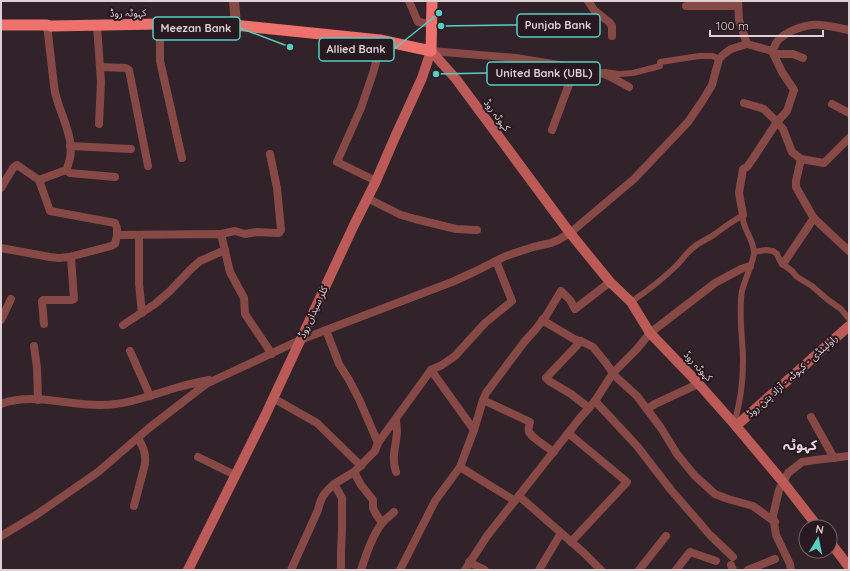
<svg xmlns="http://www.w3.org/2000/svg" width="850" height="571" font-family="Quicksand,'Noto Sans Arabic',sans-serif">
	<style>
		.lines { fill: none; stroke-linecap: round; stroke-linejoin: round }
		.pedestrian { stroke: #864946; stroke-width: 6 }
		.minor { stroke: #864946; stroke-width: 8 }
		.tertiary { stroke: #864946; stroke-width: 10 }
		.secondary { stroke: #bb5a56; stroke-width: 10 }
		.trunk { stroke: #ed726e; stroke-width: 11 }
		.labels { text-anchor: middle; dominant-baseline: central; stroke-width: 4; stroke-linejoin: round; paint-order: stroke }
		.street-label { font-size: 10px; fill: #ddd1d6; stroke: #28181f }
		.district-label { font-size: 14px; font-weight: bold; fill: #e7d1da; stroke: #28181f }
		.leader { fill: none; stroke: #56cec4; stroke-width: 1.5 }
		.callout-dot { fill: #56cec4; stroke: #28181f; stroke-width: 1.5 }
		.callout { fill: #28181f; stroke: #56cec4; stroke-width: 1.5 }
		.callout-label { font-size: 11px; text-anchor: middle; font-weight: bold; fill: #ddd1d6 }
	</style>
	<rect width="100%" height="100%" fill="#322229"/>
	<g class="lines">
		<g class="pedestrian">
			<path d="M605,72L619,74L633,73L660,66V62L699,56H713L719,59"/>
			<path d="M754,252L766,250L773,251L777,254L780,261L784,265L792,271L797,277L812,286L828,300L841,309L849,319"/>
			<path d="M631,302C647,291 663,279 677,265C683,259 687,252 694,247C700,242 708,239 715,234C724,227 733,221 743,215C743,218 743,222 744,224C747,234 754,242 754,253C753,264 745,278 742,291C738,314 743,338 743,361C743,382 740,404 734,424"/>
		</g>
		<g class="minor">
			<path d="M409,1L418,22L432,24"/>
			<path d="M588,1L594,10L609,22L612,26V36"/>
			<path d="M686,6H738"/>
			<path d="M160,24V61L182,158"/>
			<path d="M47,25C49,42 51,60 53,77C54,83 54,90 56,96C62,120 79,144 66,170L39,180L50,211L115,223L117,228V235L221,234L230,272L244,298L245,314L272,354"/>
			<path d="M97,25L101,82L99,124"/>
			<path d="M431,51L516,58L595,71L609,76L629,87"/>
			<path d="M772,51C774,49 775,45 776,43C784,31 808,23 821,25C831,26 840,28 849,30"/>
			<path d="M774,54H793L803,58"/>
			<path d="M100,67L126,68L129,70L148,166"/>
			<path d="M744,103L764,109L777,122L783,129L792,152L801,159L824,163L849,138"/>
			<path d="M832,104L849,113"/>
			<path d="M552,130L575,68"/>
			<path d="M70,146L131,149"/>
			<path d="M801,159L796,181V187L813,217L819,223L849,251"/>
			<path d="M66,170L70,173L115,177"/>
			<path d="M376,181L337,162L361,108L373,73L380,48V40"/>
			<path d="M1,188L13,168L17,165L39,180"/>
			<path d="M367,198L401,215L415,219L456,229L477,230"/>
			<path d="M743,215L739,193L743,169L747,167L754,157L777,122L787,111L794,90L782,72L772,51L747,44"/>
			<path d="M221,234L235,231L245,234L257,232L276,233H279L281,230L277,188L270,154"/>
			<path d="M139,235V284L142,313"/>
			<path d="M1,248L50,257L59,258L69,257L111,246L115,244L117,235"/>
			<path d="M783,264L814,218"/>
			<path d="M1,320L11,299"/>
			<path d="M542,320L574,339L583,342L593,347L606,363L615,376L637,396L661,428L677,454L695,476L715,494L728,499L753,506L775,522"/>
			<path d="M44,324L42,301L43,300H72L74,299L71,257"/>
			<path d="M123,325L155,304L170,291L190,270L200,261L225,250"/>
			<path d="M326,330L339,364L349,380L359,399L378,443L375,451L354,472L334,484L342,498V530L341,551V570"/>
			<path d="M581,341L546,378L549,381L571,394L589,408"/>
			<path d="M34,346L37,368L38,400"/>
			<path d="M130,351L150,396"/>
			<path d="M431,370L474,430"/>
			<path d="M273,398L317,423L361,466"/>
			<path d="M483,400L530,422C529,425 528,429 529,432C533,439 547,447 554,452"/>
			<path d="M595,401L637,446L671,490L710,535L733,557"/>
			<path d="M1,404C34,392 68,406 102,405C128,405 154,394 179,387C189,384 199,382 209,380"/>
			<path d="M647,409L655,404L698,384"/>
			<path d="M811,417L834,458"/>
			<path d="M396,419C396,423 397,428 397,432C396,447 391,457 396,472"/>
			<path d="M568,433L627,482L571,542"/>
			<path d="M378,443L431,370L442,365L455,356L485,323L512,301L496,261"/>
			<path d="M198,457L235,475"/>
			<path d="M460,467L515,501"/>
			<path d="M354,472L361,485L373,500V508L376,514L382,523"/>
			<path d="M519,496L584,553L601,570"/>
			<path d="M134,506L145,464C146,452 143,447 138,438"/>
			<path d="M1,536L36,515L98,472L149,428L206,384L300,340L452,282L474,272L506,256L533,247L551,243L558,240L570,233L634,179L688,122L703,100L712,85L719,59L724,54L731,49L747,44L739,20L738,1"/>
			<path d="M469,562L485,570"/>
			<path d="M731,565L733,570"/>
			<path d="M291,570L318,510C321,497 324,493 334,484"/>
			<path d="M361,570C366,555 372,536 382,523C385,519 390,516 394,512"/>
			<path d="M400,570L435,501L460,467L474,430L483,400L486,393L525,341L535,330L546,316L561,291L570,300L575,309L610,282"/>
			<path d="M465,570L487,536L580,418L595,401L613,373L636,350L650,333L715,283L741,269L750,266"/>
			<path d="M539,570L561,533"/>
			<path d="M639,570L666,536"/>
			<path d="M676,570L690,552L716,561"/>
			<path d="M748,570L775,559"/>
			<path d="M791,570L790,564L776,535L773,516L779,490L788,473L802,462L815,460L849,456"/>
		</g>
		<path class="tertiary" d="M234,1L236,25"/>
		<g class="secondary">
			<path d="M431,51L456,79L570,233L610,282L631,302L650,333L697,382L736,426L783,482L818,527"/>
			<path d="M736,426L849,326"/>
			<path d="M830,542L849,567"/>
			<path d="M188,570L265,416L354,225L376,181L395,137L422,78L431,51"/>
		</g>
		<path class="trunk" d="M1,25H47L51,26L214,23L380,40L431,51L432,1"/>
	</g>
	<g class="labels">
		<g class="street-label">
			<text transform="translate(128 13) rotate(-1)">کہوٹہ روڈ</text>
			<text transform="translate(497 115) rotate(53)">کہوٹہ روڈ</text>
			<text transform="translate(313 312) rotate(-65)">کلر سیداں روڈ</text>
			<text transform="translate(698 366) rotate(47)">کہوٹہ روڈ</text>
			<text transform="translate(792 376) rotate(-42)">راولپنڈی - کہوٹہ - آزاد پتن روڈ</text>
		</g>
		<g class="district-label">
			<text x="800" y="445">کہوٹہ</text>
		</g>
	</g>
	<path class="leader" d="M441 26L517 25M290 47L240 28M439 13L394 49M436 74L487 73"/>
	<g class="callout-dot">
		<circle cx="441" cy="26" r="4"/>
		<circle cx="290" cy="47" r="4"/>
		<circle cx="439" cy="13" r="4"/>
		<circle cx="436" cy="74" r="4"/>
	</g>
	<g class="callout">
		<rect x="517" y="14" width="83" height="23" rx="4"/>
		<rect x="153" y="17" width="87" height="23" rx="4"/>
		<rect x="319" y="38" width="75" height="23" rx="4"/>
		<rect x="487" y="62" width="113" height="23" rx="4"/>
	</g>
	<g class="callout-label">
		<text x="558" y="29">Punjab Bank</text>
		<text x="196" y="32">Meezan Bank</text>
		<text x="356" y="53">Allied Bank</text>
		<text x="544" y="77">United Bank (UBL)</text>
	</g>
	<rect width="850" height="571" fill="none" stroke="#ddd1d6" stroke-width="4"/>
	<g transform="translate(818 539) rotate(10)"><circle r="19" fill="#28181f" stroke="#706268"/>
	<path d="M0-3L7 15L0 10L-7 15Z" fill="#56cec4"/>
	<text y="-6" font-size="11" font-weight="bold" text-anchor="middle" fill="#ddd1d6">N</text>
	</g>
	<path d="M710 30v6h113v-6" fill="none" stroke="#ddd1d6" stroke-width="2"/>
	<text x="716" y="30" font-size="12" fill="#ddd1d6" stroke="#28181f" stroke-width="3" paint-order="stroke">100 m</text>
</svg>
